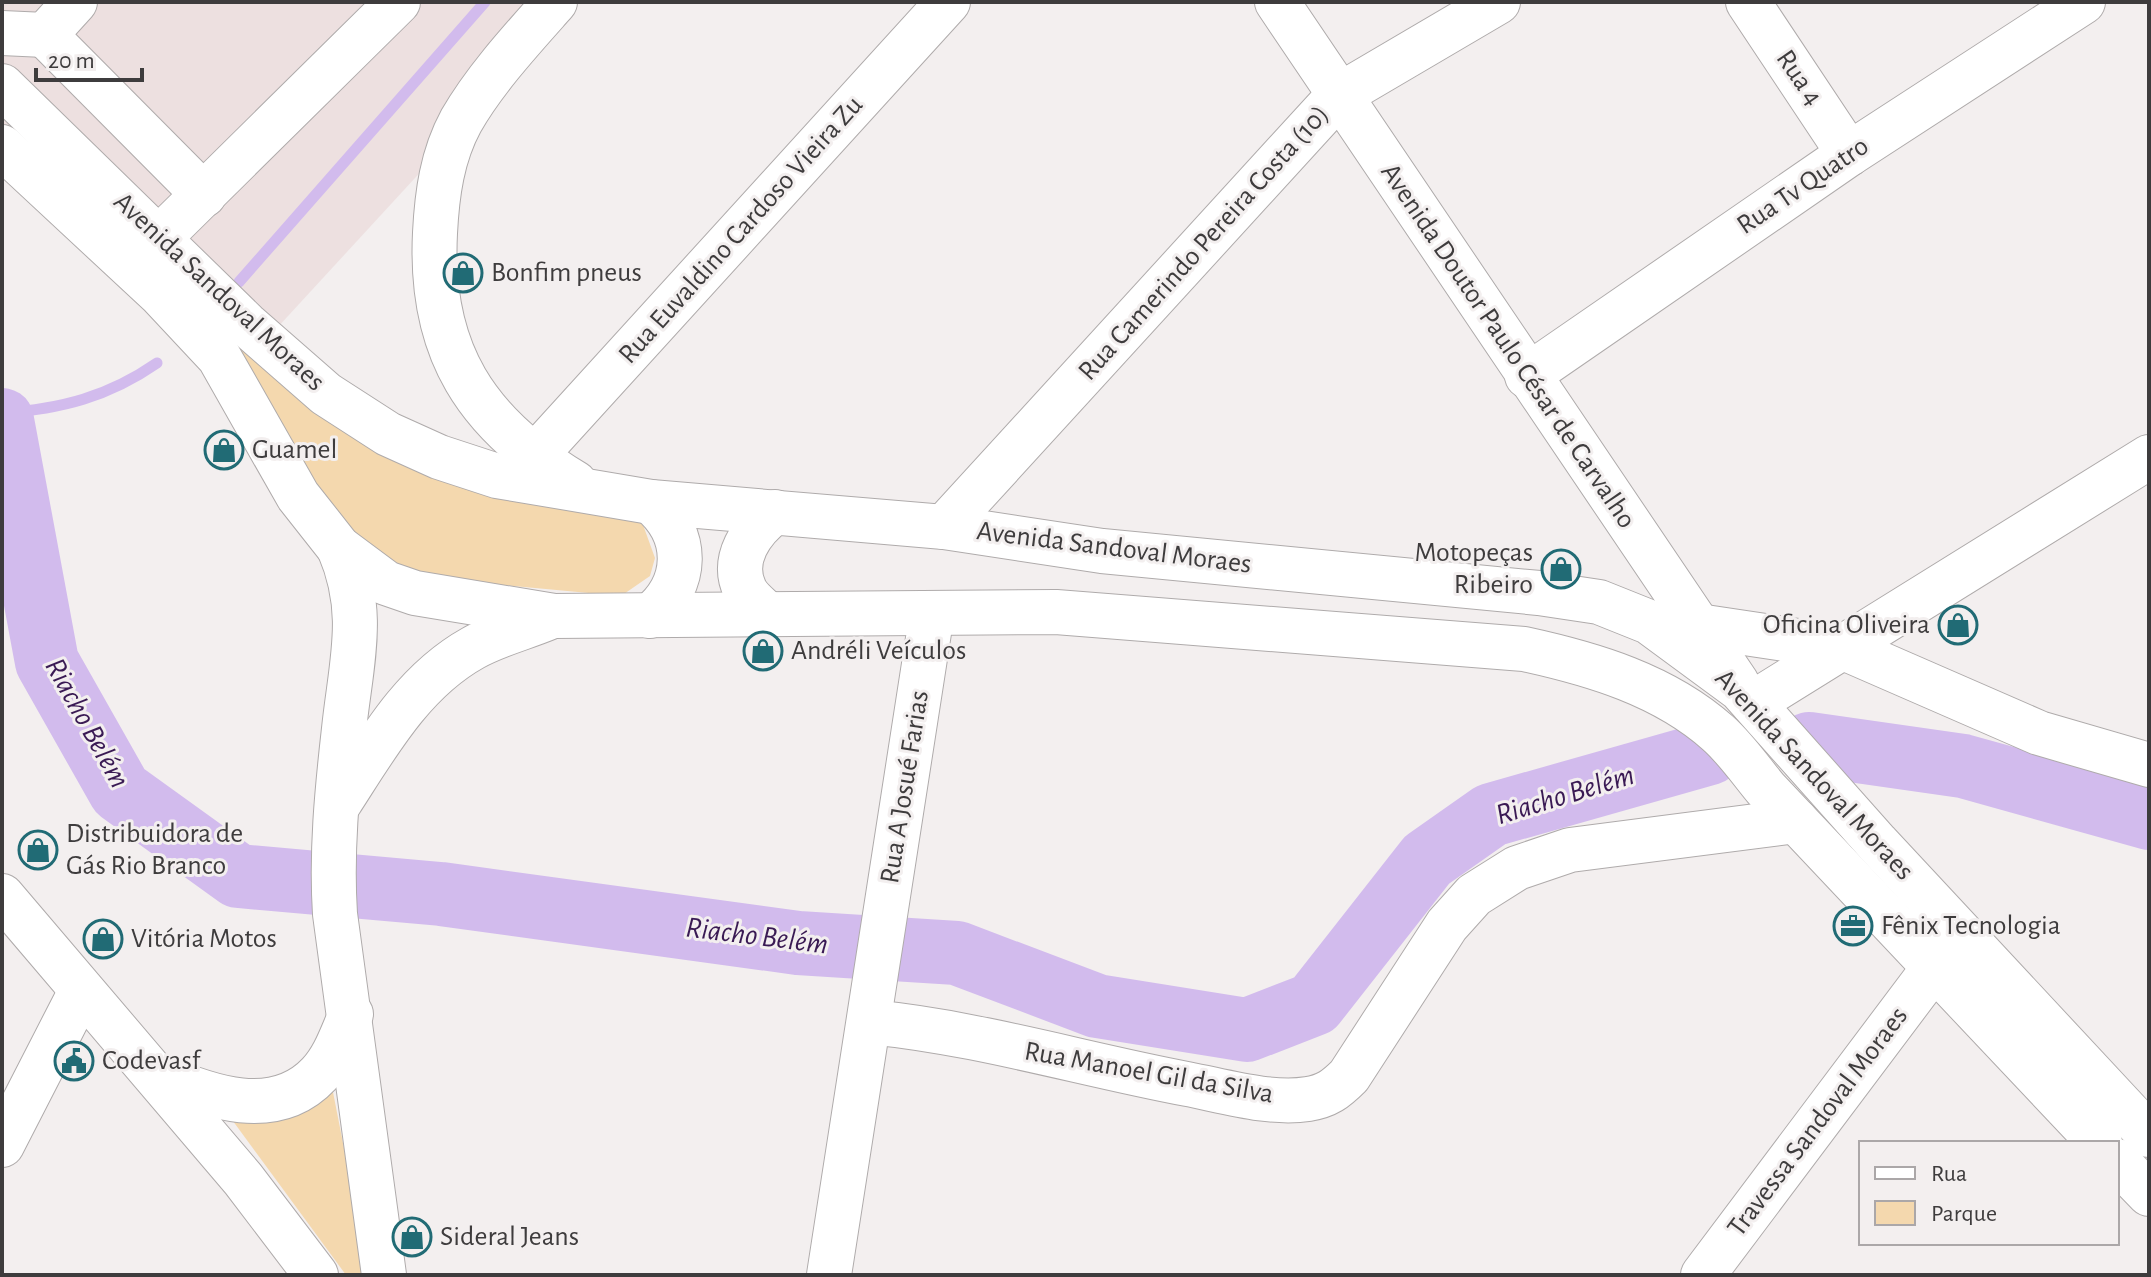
<svg xmlns="http://www.w3.org/2000/svg" width="2151" height="1277" font-family="'Alegreya Sans',sans-serif">
	<style>
		.built { fill: #ede0e0 }
		.green { fill: #f4d8ae }
		.lines { fill: none; stroke-linecap: round; stroke-linejoin: round }
		.stream { stroke: #d2bbed; stroke-width: 11 }
		.river { stroke: #d2bbed; stroke-width: 64 }
		.minor-casing { stroke: #afabab; stroke-width: 46 }
		.major-casing { stroke: #afabab; stroke-width: 46 }
		.minor { stroke: #fff; stroke-width: 44 }
		.major { stroke: #fff; stroke-width: 44 }
		.labels { text-anchor: middle; dominant-baseline: central; stroke-width: 6; stroke-linejoin: round; paint-order: stroke }
		.street-label { font-size: 28px; fill: #3e3c3d; stroke: #f3efef }
		.poi-label { font-size: 28px; fill: #3e3c3d; stroke: #f3efef; text-anchor: start }
		.water-label { font-size: 30px; font-style: italic; fill: #3a1a54; stroke: #f3efef }
	</style>
	<rect width="100%" height="100%" fill="#f3efef"/>
	<path class="built" d="M2,2H577L242,366L2,143Z"/>
	<g class="green">
		<path d="M130,226L331,413L642,522L655,558L650,576L621,596L469,582L414,571L348,540Z"/>
		<path d="M331,1082L369,1275H346L230,1117Z"/>
	</g>
	<g class="lines">
		<g class="stream">
			<path d="M239,282L485,2"/>
			<path d="M2,413C61,409 108,397 157,363"/>
		</g>
		<g class="river">
			<path d="M2,420L47,662L120,791L238,876L441,894L798,943L957,953L1097,1006L1247,1030L1314,1004L1427,860L1491,815L1710,753"/>
			<path d="M1809,744L1963,766L2149,818"/>
		</g>
		<g class="minor-casing">
			<g id="minor">
				<path d="M1277,2L1737,683"/>
				<path d="M1748,2L1849,154"/>
				<path d="M2,33L45,35L75,2"/>
				<path d="M45,35L204,195"/>
				<path d="M1527,376L1849,154L2083,2"/>
				<path d="M533,458L948,2"/>
				<path d="M944,527L1338,96L1498,2"/>
				<path d="M1698,626L1844,648L2039,733L2149,765"/>
				<path d="M1753,703L2149,457"/>
				<path d="M869,1022C976,1032 1081,1064 1187,1084C1224,1091 1270,1105 1308,1099C1327,1096 1336,1089 1349,1076L1447,925L1474,895L1517,868L1570,850L1796,821"/>
				<path d="M2,1145L81,991"/>
				<path d="M829,1275L932,613"/>
				<path d="M1703,1275L1933,969"/>
			</g>
		</g>
		<g class="major-casing">
			<g id="major">
				<path d="M555,2C523,38 485,79 461,121C442,156 437,194 435,233C429,351 476,423 575,483"/>
				<path d="M2,86L246,324L326,394L388,434L439,457L497,476L651,502L944,527L1102,551L1539,593L1599,602L1649,622L1740,689L1877,843L2149,1135"/>
				<path d="M2,147L161,295L219,357L298,496L339,548L386,583L415,593L554,616L1056,612L1524,649C1593,664 1664,685 1718,733C1736,749 1751,771 1766,789L2100,1143"/>
				<path d="M159,238L398,2"/>
				<path d="M339,548C367,613 351,662 344,729C337,791 331,852 335,914L384,1275"/>
				<path d="M767,614C760,607 749,599 745,590C730,559 752,529 775,512"/>
				<path d="M650,616C689,584 690,535 651,502"/>
				<path d="M340,802C377,745 412,682 473,648C496,635 524,628 548,618"/>
				<path d="M2,896L243,1179L316,1275"/>
				<path d="M158,1075C209,1097 275,1121 319,1074C335,1057 342,1034 351,1014"/>
				<path d="M2117,1161L2149,1194"/>
			</g>
		</g>
		<use href="#minor" class="minor"/>
		<use href="#major" class="major"/>
	</g>
	<defs>
		<g id="shop-ring" transform="scale(2)"><circle r="9.5" fill="#f3efef" stroke="#216b75" stroke-width="1.5"/><path d="M-5-2.5h2.3a2.7 3.5 0 0 1 5.4 0H5L5.5 6h-11ZM-1.5-2.5h3a1.5 2.3 0 0 0-3 0Z" fill="#216b75"/></g>
		<g id="office-ring" transform="scale(2)"><circle r="9.5" fill="#f3efef" stroke="#216b75" stroke-width="1.5"/><path d="M-6-3h4V-5.5h4V-3h4V5H-6ZM-1-4.5V-3h2v-1.5ZM-6 0V1H6V0Z" fill="#216b75"/></g>
		<g id="civic-ring" transform="scale(2)"><circle r="9.5" fill="#f3efef" stroke="#216b75" stroke-width="1.5"/><path d="M-.6-6.5H3V-4.5H.6V-3L4-1V1h2V6H-6V1h2V-1L-.6-3ZM-1.2 2.5V6h2.4V2.5Z" fill="#216b75"/></g>
	</defs>
	<g fill-rule="evenodd">
		<use href="#shop-ring" x="463" y="273"/>
		<use href="#shop-ring" x="224" y="450"/>
		<use href="#shop-ring" x="1561" y="569"/>
		<use href="#shop-ring" x="1958" y="625"/>
		<use href="#shop-ring" x="763" y="651"/>
		<use href="#shop-ring" x="38" y="850"/>
		<use href="#office-ring" x="1853" y="926"/>
		<use href="#shop-ring" x="103" y="939"/>
		<use href="#civic-ring" x="74" y="1061"/>
		<use href="#shop-ring" x="412" y="1237"/>
	</g>
	<g class="labels">
		<g class="street-label">
			<text transform="translate(1799 78) rotate(56)">Rua 4</text>
			<text transform="translate(1803 186) rotate(-34)">Rua Tv Quatro</text>
			<text transform="translate(741 230) rotate(-48)">Rua Euvaldino Cardoso Vieira Zu</text>
			<text transform="translate(1204 243) rotate(-48)">Rua Camerindo Pereira Costa (10)</text>
			<text transform="translate(219 292) rotate(43)">Avenida Sandoval Moraes</text>
			<text transform="translate(1508 346) rotate(56)">Avenida Doutor Paulo César de Carvalho</text>
			<text transform="translate(1114 548) rotate(7)">Avenida Sandoval Moraes</text>
			<text transform="translate(1814 775) rotate(47)">Avenida Sandoval Moraes</text>
			<text transform="translate(905 787) rotate(-81)">Rua A Josué Farias</text>
			<text transform="translate(1149 1073) rotate(10)">Rua Manoel Gil da Silva</text>
			<text transform="translate(1818 1122) rotate(-53)">Travessa Sandoval Moraes</text>
		</g>
		<g class="poi-label">
			<text x="491" y="273">Bonfim pneus</text>
			<text x="252" y="450">Guamel</text>
			<text x="1533" y="553" text-anchor="end">Motopeças<tspan x="1533" dy="32">Ribeiro</tspan></text>
			<text x="1930" y="625" text-anchor="end">Oficina Oliveira</text>
			<text x="791" y="651">Andréli Veículos</text>
			<text x="66" y="834">Distribuidora de<tspan x="66" dy="32">Gás Rio Branco</tspan></text>
			<text x="1881" y="926">Fênix Tecnologia</text>
			<text x="131" y="939">Vitória Motos</text>
			<text x="102" y="1061">Codevasf</text>
			<text x="440" y="1237">Sideral Jeans</text>
		</g>
		<g class="water-label">
			<text transform="translate(87 723) rotate(61)">Riacho Belém</text>
			<text transform="translate(1565 795) rotate(-17)">Riacho Belém</text>
			<text transform="translate(757 936) rotate(7)">Riacho Belém</text>
		</g>
	</g>
	<rect width="2151" height="1277" fill="none" stroke="#3e3c3d" stroke-width="8"/>
	<rect x="1859" y="1141" width="260" height="104" fill="#f3efef" stroke="#aba7a8" stroke-width="2"/>
	<rect x="1875" y="1167" width="40" height="12" fill="#ffffff" stroke="#aba7a8" stroke-width="2"/>
	<text x="1931" y="1181" font-size="24" fill="#3e3c3d">Rua</text>
	<rect x="1875" y="1201" width="40" height="24" fill="#f4d8ae" stroke="#aba7a8" stroke-width="2"/>
	<text x="1931" y="1221" font-size="24" fill="#3e3c3d">Parque</text>
	<path d="M36 68v12h106v-12" fill="none" stroke="#3e3c3d" stroke-width="4"/>
	<text x="48" y="68" font-size="24" fill="#3e3c3d" stroke="#f3efef" stroke-width="6" paint-order="stroke">20 m</text>
</svg>
